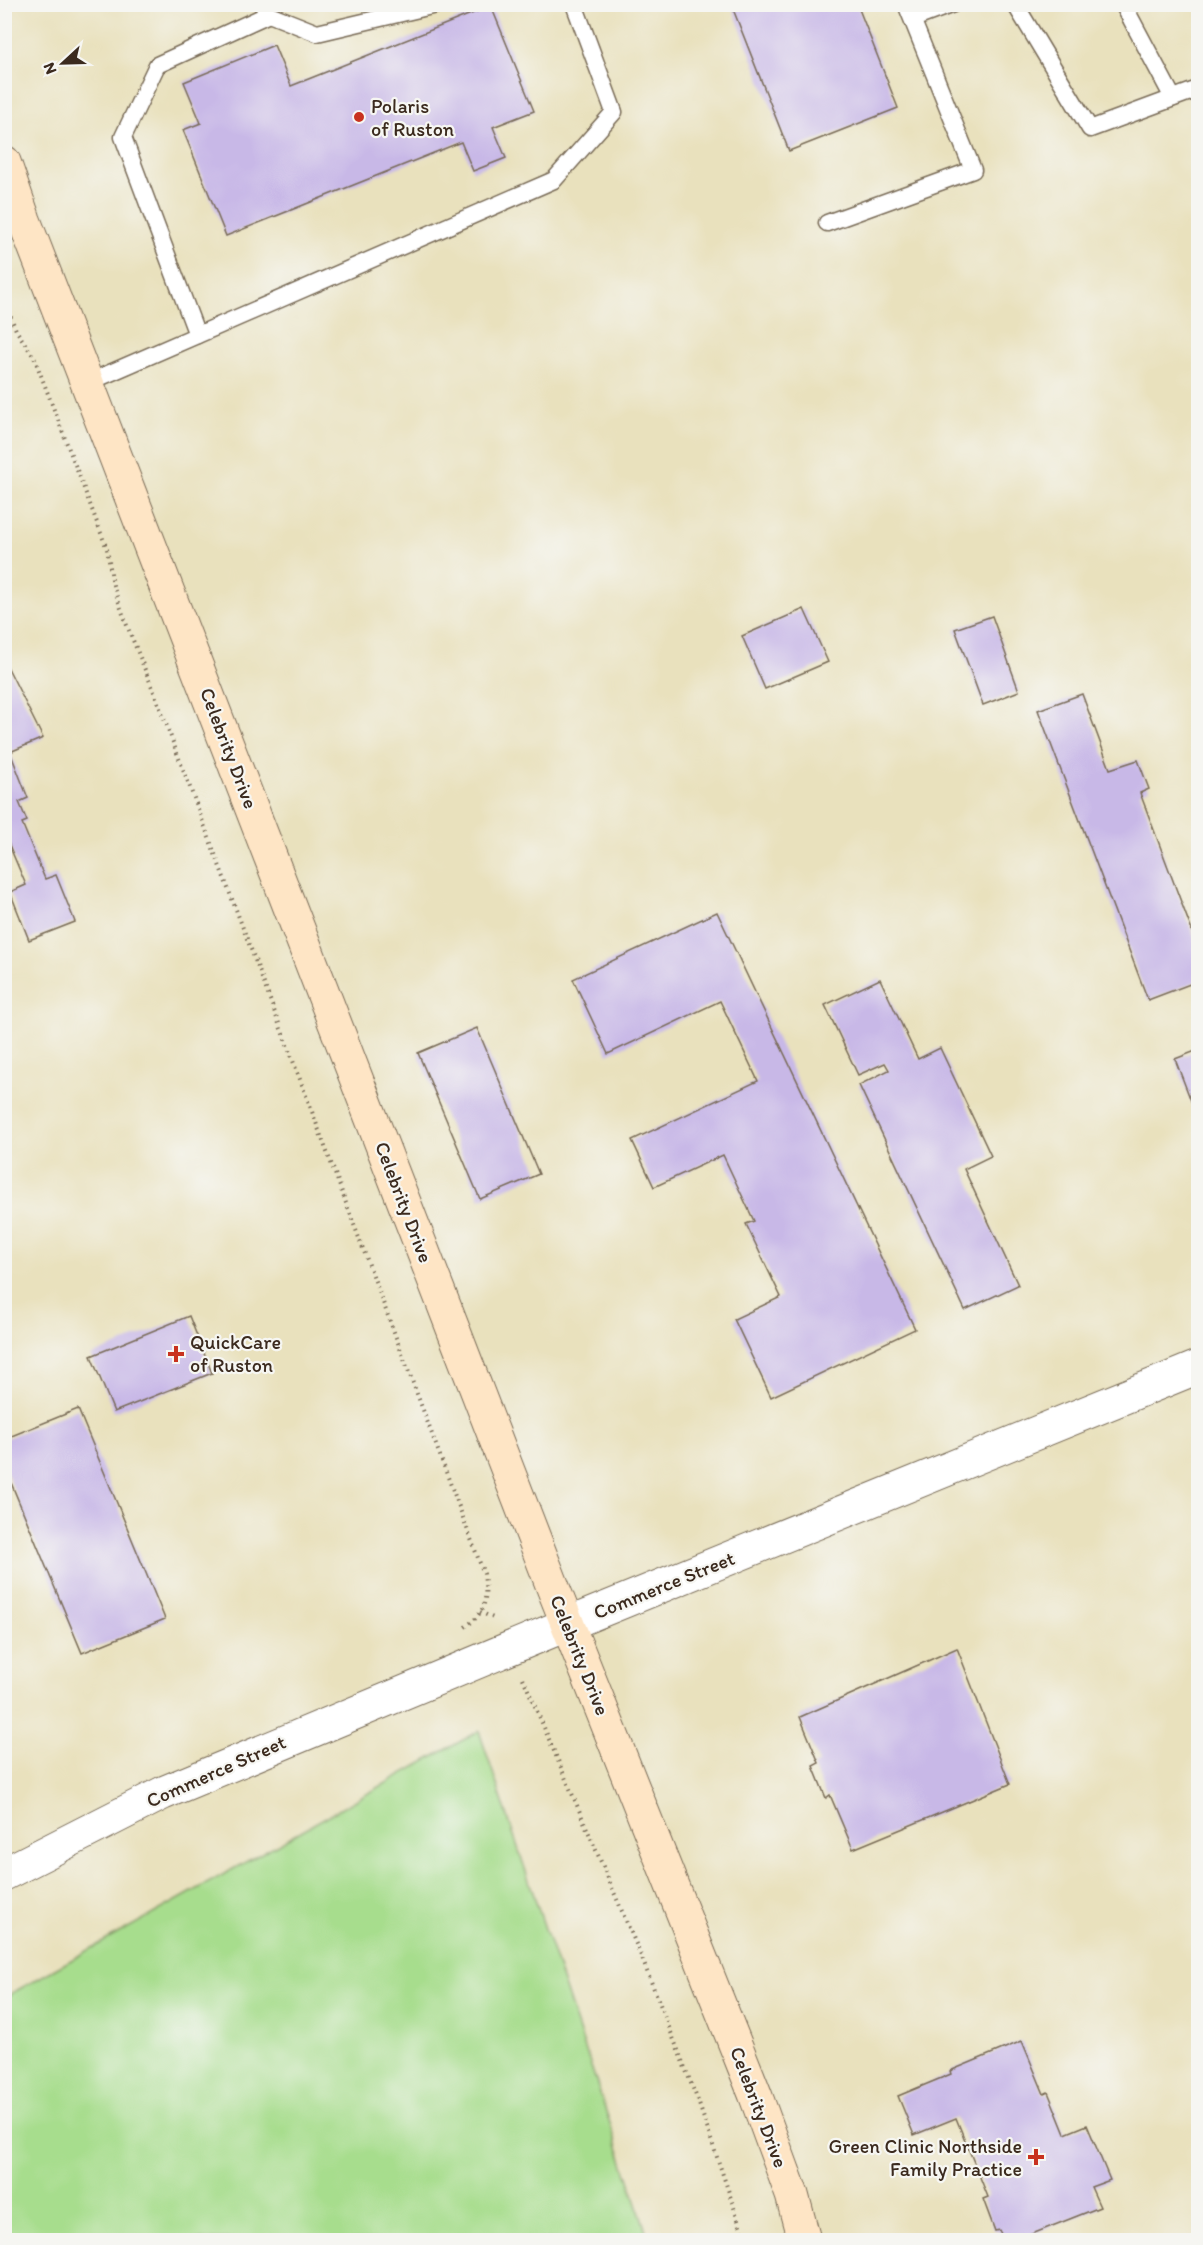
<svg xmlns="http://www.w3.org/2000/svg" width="1203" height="2245" font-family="Itim,sans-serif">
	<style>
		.green { fill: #a7dd8d; stroke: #718456; stroke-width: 1.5 }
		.building { fill: #c8b8e7 }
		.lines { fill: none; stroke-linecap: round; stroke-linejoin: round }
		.lane-casing { stroke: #786a56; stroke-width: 19 }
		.street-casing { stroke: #786a56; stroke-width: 35 }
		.secondary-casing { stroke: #786a56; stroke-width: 35 }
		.path { stroke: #786a56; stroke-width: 4; stroke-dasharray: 1.5 4.5; stroke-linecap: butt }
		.lane { stroke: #fff; stroke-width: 16 }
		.street { stroke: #fff; stroke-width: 33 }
		.secondary { stroke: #fee5c5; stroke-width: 33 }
		.poi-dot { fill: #c8321e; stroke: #f6f6f2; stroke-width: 2 }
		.labels { text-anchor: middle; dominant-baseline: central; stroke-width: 4.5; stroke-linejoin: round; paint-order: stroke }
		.poi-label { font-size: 20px; fill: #3b2a1e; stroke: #f6f6f2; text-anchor: start }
		.street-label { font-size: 20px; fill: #3b2a1e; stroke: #f6f6f2 }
	</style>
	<rect width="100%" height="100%" fill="#f6f6f2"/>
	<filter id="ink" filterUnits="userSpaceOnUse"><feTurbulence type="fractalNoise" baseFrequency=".0167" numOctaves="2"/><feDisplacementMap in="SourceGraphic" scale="12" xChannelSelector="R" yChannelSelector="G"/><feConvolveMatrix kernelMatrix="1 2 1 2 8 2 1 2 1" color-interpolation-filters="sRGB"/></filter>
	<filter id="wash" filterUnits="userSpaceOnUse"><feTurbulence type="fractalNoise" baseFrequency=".008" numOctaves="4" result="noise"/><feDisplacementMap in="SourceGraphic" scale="24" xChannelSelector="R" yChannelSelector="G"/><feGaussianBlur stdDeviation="1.35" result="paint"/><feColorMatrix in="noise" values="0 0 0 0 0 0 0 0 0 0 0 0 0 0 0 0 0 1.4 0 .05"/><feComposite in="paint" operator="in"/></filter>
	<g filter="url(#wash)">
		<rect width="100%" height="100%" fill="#e9e1bd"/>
		<path class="green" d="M479,1731L647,2234L646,2240H5V1997Z"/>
		<g id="blocks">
			<g class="building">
				<path d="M731,4H857L898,108L789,151Z"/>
				<path d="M491,6L534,111L493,127L506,158L473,171L461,142L226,236L183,130L201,123L184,82L274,45L291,86Z"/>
				<path d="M804,609L828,662L765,689L742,636Z"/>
				<path d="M992,616L1019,691L983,705L955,629Z"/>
				<path d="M4,660L43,738L10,752L28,798L19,802L27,821L22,823L45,879L56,875L75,922L29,940L10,892L26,885L4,833Z"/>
				<path d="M1082,694L1110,769L1138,760L1149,789L1140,793L1198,947V981L1148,1000L1038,710Z"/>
				<path d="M717,912L915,1329L771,1397L734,1319L781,1297L746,1224L754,1221L723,1155L654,1187L632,1140L758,1081L720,1001L608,1054L573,979Z"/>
				<path d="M880,979L918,1059L940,1048L991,1156L964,1169L1018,1285L965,1310L859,1085L889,1070L885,1063L858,1075L825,1005Z"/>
				<path d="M477,1028L539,1174L480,1199L418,1053Z"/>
				<path d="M1198,1050V1119L1175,1059Z"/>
				<path d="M189,1316L212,1373L114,1412L91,1356Z"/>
				<path d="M78,1409L165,1619L82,1653L4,1466V1439Z"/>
				<path d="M957,1648L1010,1784L853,1849L830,1795L826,1798L813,1766L819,1763L800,1717Z"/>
				<path d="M1022,2041L1044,2094L1048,2092L1065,2134L1087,2125L1110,2180L1091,2187L1100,2207L1017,2240H1004L999,2230L995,2231L983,2199L988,2197L956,2118L914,2135L898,2096L951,2074L950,2071Z"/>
			</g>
		</g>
	</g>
	<g filter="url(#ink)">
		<use href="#blocks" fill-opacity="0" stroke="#786a56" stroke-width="1.5"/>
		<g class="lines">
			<g class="lane-casing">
				<g id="lane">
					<path d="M262,4L269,14L317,33L440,4"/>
					<path d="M1015,4L1090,129L1198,89"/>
					<path d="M1123,4L1173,98"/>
					<path d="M913,19L953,4"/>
					<path d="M827,223L973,170L906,4"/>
					<path d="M197,335L123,137L157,65L269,14"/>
					<path d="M87,383L554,180L614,112L574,4"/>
				</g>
			</g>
			<g class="street-casing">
				<path id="street" d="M4,1874L163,1793L568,1624L1198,1367"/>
			</g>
			<g class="secondary-casing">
				<path id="secondary" d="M4,162L24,220L556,1595L755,2094L792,2195L804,2240"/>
			</g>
			<g class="path">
				<path d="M4,300L16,330L34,357L107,549L113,585L126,623L154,692L298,1074L484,1574C487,1599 487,1612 465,1627"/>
				<path d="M480,1612L493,1618"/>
				<path d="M523,1678L641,1956L698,2101L745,2240"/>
			</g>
			<use href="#lane" class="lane"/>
			<use href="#street" class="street"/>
			<use href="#secondary" class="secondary"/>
		</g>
	</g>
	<g class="poi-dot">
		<circle cx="359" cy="117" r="6"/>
		<path d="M173 1345h6v6h6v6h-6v6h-6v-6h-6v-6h6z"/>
		<path d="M1033 2148h6v6h6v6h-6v6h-6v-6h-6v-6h6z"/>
	</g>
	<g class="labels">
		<g class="poi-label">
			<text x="371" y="106">Polaris<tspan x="371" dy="23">of Ruston</tspan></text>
			<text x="190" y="1342">QuickCare<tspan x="190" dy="23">of Ruston</tspan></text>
			<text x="1022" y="2146" text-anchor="end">Green Clinic Northside<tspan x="1022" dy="23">Family Practice</tspan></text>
		</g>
		<g class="street-label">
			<text transform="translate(229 748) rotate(69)">Celebrity Drive</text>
			<text transform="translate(404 1202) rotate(69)">Celebrity Drive</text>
			<text transform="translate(664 1585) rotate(-22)">Commerce Street</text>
			<text transform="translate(580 1655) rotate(68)">Celebrity Drive</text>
			<text transform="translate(216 1771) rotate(-24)">Commerce Street</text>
			<text transform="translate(759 2107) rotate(69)">Celebrity Drive</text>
		</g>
	</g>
	<rect width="1203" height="2245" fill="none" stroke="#f6f6f2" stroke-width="24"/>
	<g transform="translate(63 63) rotate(248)" stroke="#f6f6f2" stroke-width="4.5" paint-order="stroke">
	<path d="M0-4.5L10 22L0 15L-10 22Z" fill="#3b2a1e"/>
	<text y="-9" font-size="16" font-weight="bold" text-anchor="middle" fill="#3b2a1e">N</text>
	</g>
</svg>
